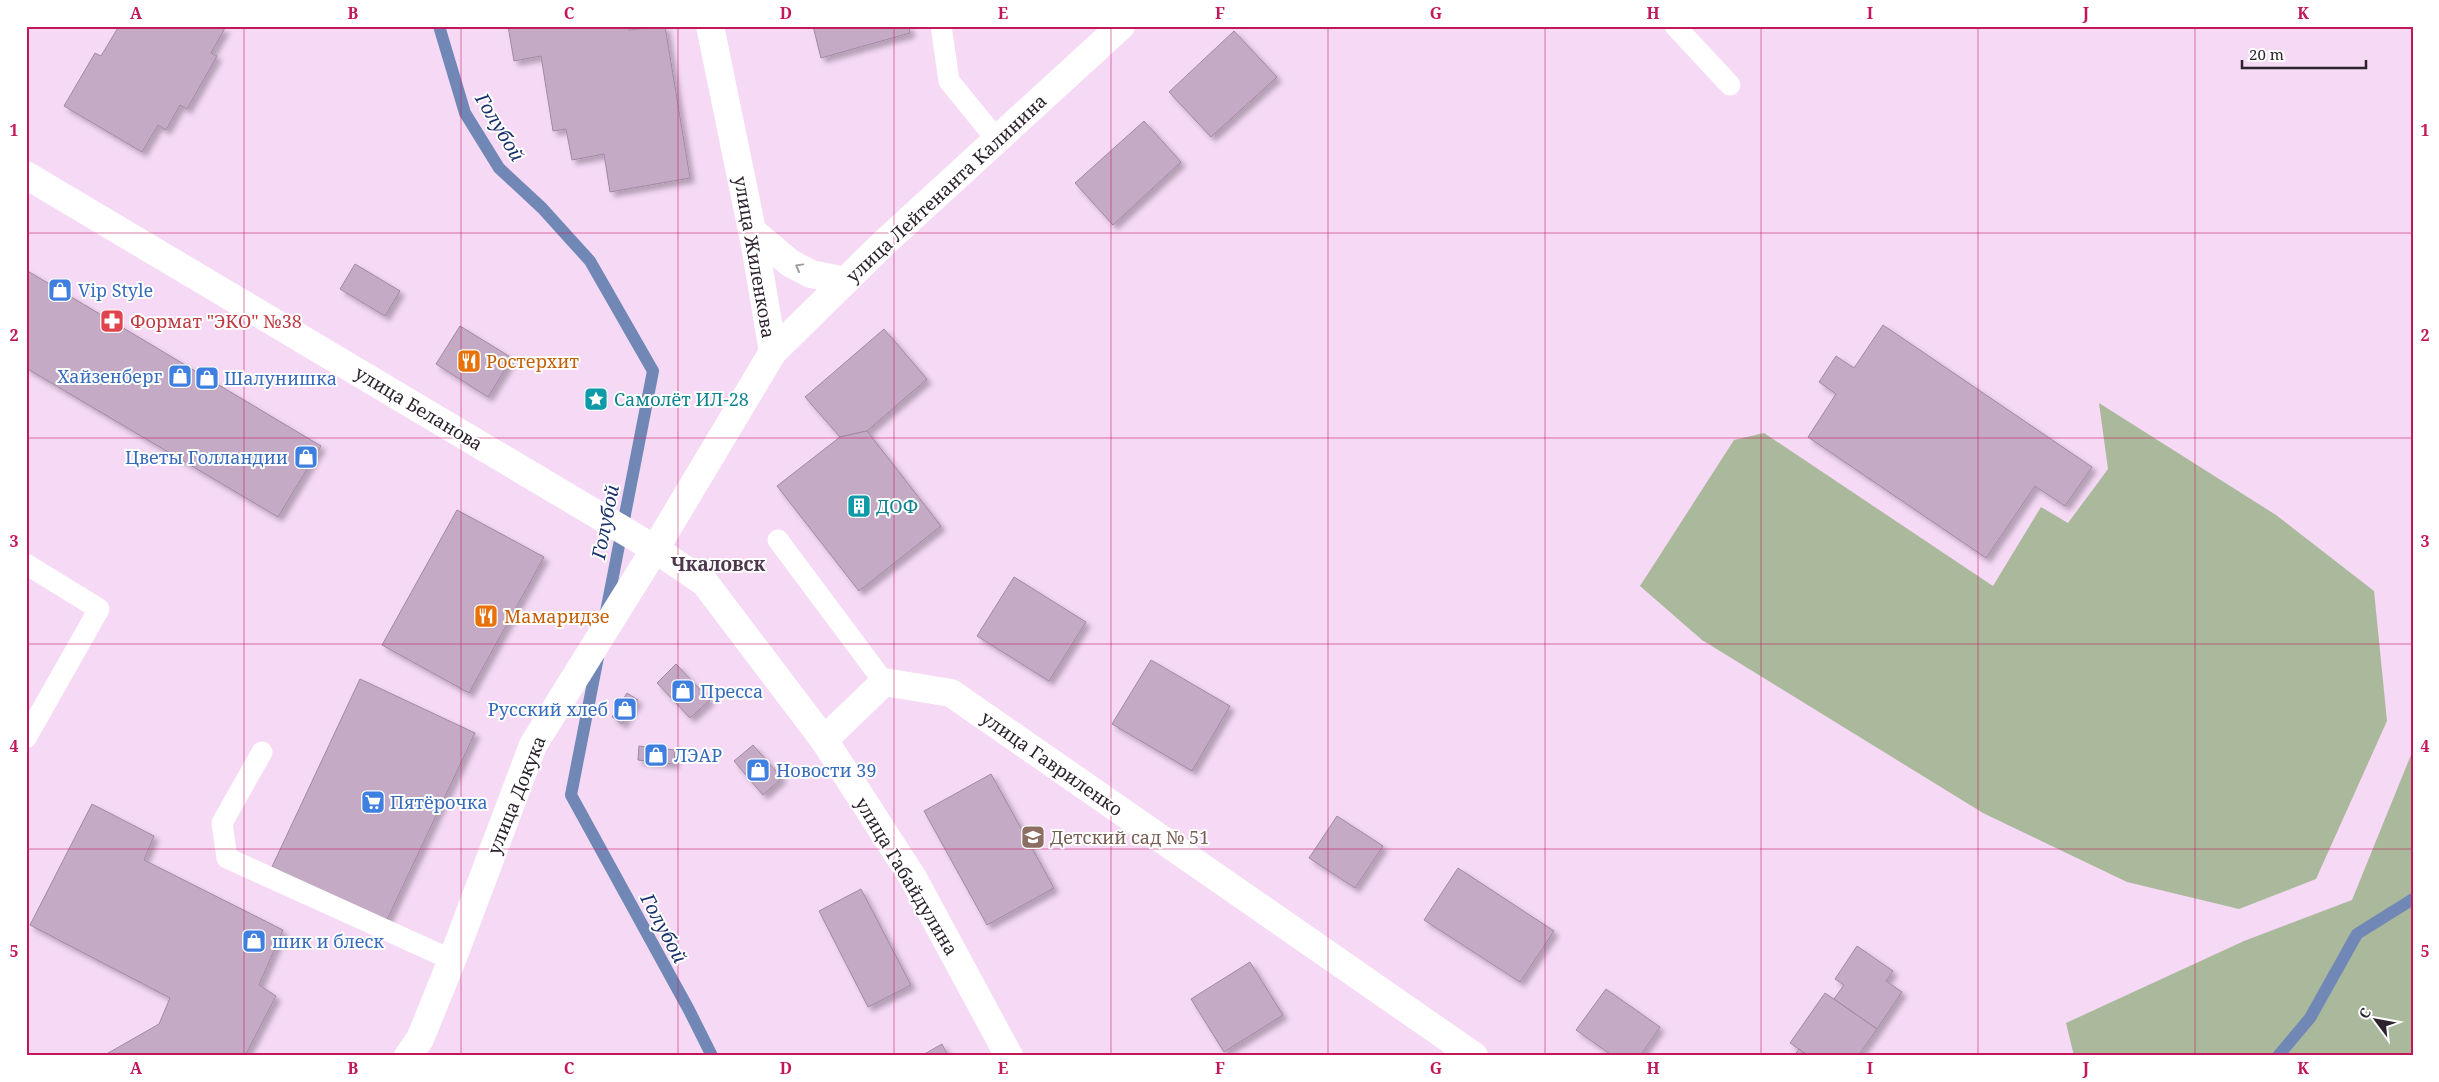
<svg xmlns="http://www.w3.org/2000/svg" width="2439" height="1082" font-family="'Noto Serif',serif">
	<style>
		.green { fill: #aab99b }
		.lines { fill: none; stroke-linecap: round; stroke-linejoin: round }
		.stream { stroke: #7188b6; stroke-width: 12 }
		.building { fill: #c4aac4; stroke: #a289a3; filter: url(#shadow) }
		.service { stroke: #fff; stroke-width: 21 }
		.minor { stroke: #fff; stroke-width: 28 }
		.tertiary { stroke: #fff; stroke-width: 28 }
		.secondary { stroke: #fff; stroke-width: 28 }
		.oneway { stroke: #a09ca0 }
		.grid { fill: none; stroke: #c2185b; stroke-width: 1; stroke-opacity: 0.55 }
		.labels { text-anchor: middle; dominant-baseline: central; stroke-width: 4; stroke-linejoin: round; paint-order: stroke }
		.street-label { font-size: 18px; fill: #2d232d; stroke: #fff }
		.shop-label { font-size: 18px; fill: #366cbe; stroke: #fff; text-anchor: start }
		.health-label { font-size: 18px; fill: #be3a42; stroke: #fff; text-anchor: start }
		.food-label { font-size: 18px; fill: #c56008; stroke: #fff; text-anchor: start }
		.culture-label { font-size: 18px; fill: #0d838f; stroke: #fff; text-anchor: start }
		.education-label { font-size: 18px; fill: #785e54; stroke: #fff; text-anchor: start }
		.water-label { font-size: 19px; font-style: italic; fill: #19326c; stroke: #fff }
		.neighbourhood-label { font-size: 19px; font-weight: bold; fill: #4e384e; stroke: #fff }
		.neatline { fill: none; stroke: #c2185b; stroke-width: 2 }
		.grid-label { font-size: 16px; text-anchor: middle; font-weight: bold; fill: #c2185b }
	</style>
	<defs>
		<filter id="shadow"><feDropShadow dx="4.5" dy="4.5" stdDeviation="2.5" flood-color="#0004"/></filter>
	</defs>
	<rect width="100%" height="100%" fill="#f5d9f5"/>
	<g class="green">
		<path d="M2099,403L2276,515L2374,591L2387,721L2316,879L2239,909L2127,882L1983,813L1702,640L1640,586L1734,440L1764,433L1993,586L2041,507L2068,523L2108,469Z"/>
		<path d="M2413,750V1056H2074L2066,1023L2244,941L2352,900Z"/>
	</g>
	<g class="lines">
		<g class="stream">
			<path d="M439,26L465,113L499,168L542,208L590,261L653,371L606,612"/>
			<path d="M598,657L571,795L689,1010L712,1056"/>
			<path d="M2278,1056L2310,1018L2357,934L2413,899"/>
		</g>
	</g>
	<g class="building">
		<path d="M119,26L225,28L211,53L217,56L187,109L180,105L166,130L158,125L142,152L64,106L95,53L101,56Z"/>
		<path d="M508,26H629V30L665,26L690,178L610,192L604,154L572,160L566,129L553,131L541,56L514,61Z"/>
		<path d="M813,26H909L910,33L821,58Z"/>
		<path d="M1234,31L1277,77L1211,137L1169,92Z"/>
		<path d="M1144,121L1181,162L1113,225L1075,183Z"/>
		<path d="M355,264L400,291L385,316L340,289Z"/>
		<path d="M26,270L321,446L278,517L26,368Z"/>
		<path d="M1883,325L2092,467L2065,506L2035,486L1986,558L1808,437L1836,394L1819,382L1836,356L1854,368Z"/>
		<path d="M460,326L512,358L488,397L436,364Z"/>
		<path d="M884,329L927,379L867,431L840,437L805,397Z"/>
		<path d="M867,431L941,526L859,591L777,486L840,437Z"/>
		<path d="M457,510L544,557L469,693L382,645Z"/>
		<path d="M1014,577L1086,622L1049,681L977,636Z"/>
		<path d="M1151,660L1230,706L1192,771L1112,724Z"/>
		<path d="M676,664L710,700L690,718L657,683Z"/>
		<path d="M360,679L475,733L385,924L270,871Z"/>
		<path d="M627,693L638,700L622,724L612,717Z"/>
		<path d="M753,745L782,778L763,795L734,761Z"/>
		<path d="M639,746L675,750L674,764L638,760Z"/>
		<path d="M991,774L1054,888L987,925L924,811Z"/>
		<path d="M92,804L154,836L144,860L283,930L259,985L276,996L245,1056H103L159,1024L170,998L30,925Z"/>
		<path d="M1337,816L1383,846L1355,888L1309,858Z"/>
		<path d="M1458,868L1554,931L1520,982L1424,920Z"/>
		<path d="M861,889L911,985L868,1007L819,911Z"/>
		<path d="M1857,946L1893,971L1886,981L1902,992L1877,1029L1834,999L1844,985L1835,979Z"/>
		<path d="M1250,962L1283,1015L1224,1052L1191,999Z"/>
		<path d="M1606,989L1660,1027L1640,1056H1613L1576,1030Z"/>
		<path d="M1825,993L1877,1029L1858,1056H1809L1790,1043Z"/>
		<path d="M942,1044L948,1056H921Z"/>
		<path d="M1799,1049L1808,1056H1794Z"/>
	</g>
	<g class="lines">
		<g class="service">
			<path d="M941,26L949,81L997,140"/>
			<path d="M1675,26L1730,85"/>
			<path d="M778,540L884,682"/>
			<path d="M26,564L99,609L26,738"/>
			<path d="M262,752L222,823L227,858L452,960"/>
		</g>
		<path class="minor" d="M824,740L884,682L951,693L1474,1056"/>
		<g class="tertiary">
			<path d="M710,26L755,245L773,352"/>
			<path d="M26,175L655,549L533,745L452,960L420,1039L408,1056"/>
			<path d="M752,231L790,263L811,274L845,281"/>
		</g>
		<path class="secondary" d="M1009,1056L913,878L824,740L705,583L655,549L773,352L884,243L1121,26"/>
	</g>
	<defs><path id="oneway-chevron" d="M-2-3.5L2.5 0L-2 3.5" fill="none" stroke-width="1.6" stroke-linecap="round" stroke-linejoin="round" transform="scale(1.25)"/></defs>
	<use class="oneway" href="#oneway-chevron" transform="translate(799 267) rotate(-151)"/>
	<path class="grid" d="M244,26V1056M461,26V1056M678,26V1056M894,26V1056M1111,26V1056M1328,26V1056M1545,26V1056M1761,26V1056M1978,26V1056M2195,26V1056M26,233H2413M26,438H2413M26,644H2413M26,849H2413"/>
	<defs>
		<g id="shop-square" transform="scale(1.25)"><rect x="-9" y="-9" width="18" height="18" rx="4" fill="#3f7fe0" stroke="#fff"/><path d="M-5-2.5h2.3a2.7 3.5 0 0 1 5.4 0H5L5.5 6h-11ZM-1.5-2.5h3a1.5 2.3 0 0 0-3 0Z" fill="#fff"/></g>
		<g id="pharmacy-square" transform="scale(1.25)"><rect x="-9" y="-9" width="18" height="18" rx="4" fill="#e0444e" stroke="#fff"/><path d="M-2-6h4v4h4v4h-4v4h-4v-4h-4v-4h4Z" fill="#fff"/></g>
		<g id="restaurant-square" transform="scale(1.25)"><rect x="-9" y="-9" width="18" height="18" rx="4" fill="#e8710a" stroke="#fff"/><path d="M-5-6h1v4h1v-4h1v4h1v-4h1v5L-1.5 .5V6h-2V.5L-5-1ZM5-6V6H3V1.5H1.5Q1.5-4 5-6Z" fill="#fff"/></g>
		<g id="sight-square" transform="scale(1.25)"><rect x="-9" y="-9" width="18" height="18" rx="4" fill="#0f9aa8" stroke="#fff"/><path d="M0-6L1.8-2.2L6-1.7L2.9 1.2L3.7 5.4L0 3.3L-3.7 5.4L-2.9 1.2L-6-1.7L-1.8-2.2Z" fill="#fff"/></g>
		<g id="building-square" transform="scale(1.25)"><rect x="-9" y="-9" width="18" height="18" rx="4" fill="#0f9aa8" stroke="#fff"/><path d="M-4-6H4V6H1V3H-1V6H-4ZM-2.5-4.3h1.7v1.8h-1.7ZM.8-4.3h1.7v1.8H.8ZM-2.5-1h1.7V.8h-1.7ZM.8-1h1.7V.8H.8Z" fill="#fff"/></g>
		<g id="supermarket-square" transform="scale(1.25)"><rect x="-9" y="-9" width="18" height="18" rx="4" fill="#3f7fe0" stroke="#fff"/><path d="M-6-5.5h2.5l.6 2H6L4.5 2H-2.5L-4.4-4H-6ZM-1.5 3.2a1.3 1.3 0 1 0 .1 0ZM3 3.2a1.3 1.3 0 1 0 .1 0Z" fill="#fff"/></g>
		<g id="school-square" transform="scale(1.25)"><rect x="-9" y="-9" width="18" height="18" rx="4" fill="#8d6e63" stroke="#fff"/><path d="M0-5L7-2L0 1L-7-2ZM-4 1L0 2.5L4 1V4Q0 6-4 4Z" fill="#fff"/></g>
	</defs>
	<g fill-rule="evenodd">
		<use href="#shop-square" x="60" y="290"/>
		<use href="#pharmacy-square" x="112" y="321"/>
		<use href="#restaurant-square" x="469" y="361"/>
		<use href="#shop-square" x="180" y="376"/>
		<use href="#shop-square" x="207" y="378"/>
		<use href="#sight-square" x="596" y="399"/>
		<use href="#shop-square" x="306" y="457"/>
		<use href="#building-square" x="859" y="506"/>
		<use href="#restaurant-square" x="486" y="616"/>
		<use href="#shop-square" x="683" y="691"/>
		<use href="#shop-square" x="625" y="709"/>
		<use href="#shop-square" x="656" y="755"/>
		<use href="#shop-square" x="758" y="770"/>
		<use href="#supermarket-square" x="373" y="802"/>
		<use href="#school-square" x="1033" y="837"/>
		<use href="#shop-square" x="254" y="941"/>
	</g>
	<g class="labels">
		<g class="street-label">
			<text transform="translate(946 188) rotate(-43)">улица Лейтенанта Калинина</text>
			<text transform="translate(755 257) rotate(80)">улица Жиленкова</text>
			<text transform="translate(419 408) rotate(31)">улица Беланова</text>
			<text transform="translate(1052 763) rotate(35)">улица Гавриленко</text>
			<text transform="translate(516 795) rotate(-68)">улица Докука</text>
			<text transform="translate(907 876) rotate(59)">улица Габайдулина</text>
		</g>
		<g class="shop-label">
			<text x="78" y="290">Vip Style</text>
			<text x="162" y="376" text-anchor="end">Хайзенберг</text>
			<text x="224" y="378">Шалунишка</text>
			<text x="288" y="457" text-anchor="end">Цветы Голландии</text>
			<text x="700" y="691">Пресса</text>
			<text x="608" y="709" text-anchor="end">Русский хлеб</text>
			<text x="674" y="755">ЛЭАР</text>
			<text x="776" y="770">Новости 39</text>
			<text x="390" y="802">Пятёрочка</text>
			<text x="272" y="941">шик и блеск</text>
		</g>
		<g class="health-label">
			<text x="130" y="321">Формат "ЭКО" №38</text>
		</g>
		<g class="food-label">
			<text x="486" y="361">Ростерхит</text>
			<text x="504" y="616">Мамаридзе</text>
		</g>
		<g class="culture-label">
			<text x="614" y="399">Самолёт ИЛ-28</text>
			<text x="876" y="506">ДОФ</text>
		</g>
		<g class="education-label">
			<text x="1050" y="837">Детский сад № 51</text>
		</g>
		<g class="water-label">
			<text transform="translate(500 127) rotate(59)">Голубой</text>
			<text transform="translate(605 522) rotate(-79)">Голубой</text>
			<text transform="translate(664 928) rotate(62)">Голубой</text>
		</g>
		<g class="neighbourhood-label">
			<text x="718" y="564">Чкаловск</text>
		</g>
	</g>
	<rect width="2439" height="1082" fill="none" stroke="#ffffff" stroke-width="55"/>
	<g transform="translate(2376 1020) rotate(302)" stroke="#ffffff" stroke-width="4" paint-order="stroke">
	<path d="M0-4L9 19L0 12L-9 19Z" fill="#2d232d"/>
	<text y="-8" font-size="14" font-weight="bold" text-anchor="middle" fill="#2d232d">С</text>
	</g>
	<path d="M2242 60v8h124v-8" fill="none" stroke="#2d232d" stroke-width="2.5"/>
	<text x="2249" y="60" font-size="15" fill="#2d232d" stroke="#ffffff" stroke-width="4" paint-order="stroke">20 m</text>
	<rect x="28" y="28" width="2384" height="1026" class="neatline"/>
	<g class="grid-label">
		<text x="136" y="19">A</text>
		<text x="353" y="19">B</text>
		<text x="569" y="19">C</text>
		<text x="786" y="19">D</text>
		<text x="1003" y="19">E</text>
		<text x="1220" y="19">F</text>
		<text x="1436" y="19">G</text>
		<text x="1653" y="19">H</text>
		<text x="1870" y="19">I</text>
		<text x="2086" y="19">J</text>
		<text x="2303" y="19">K</text>
		<text x="14" y="136">1</text>
		<text x="2425" y="136">1</text>
		<text x="14" y="341">2</text>
		<text x="2425" y="341">2</text>
		<text x="14" y="547">3</text>
		<text x="2425" y="547">3</text>
		<text x="14" y="752">4</text>
		<text x="2425" y="752">4</text>
		<text x="14" y="957">5</text>
		<text x="2425" y="957">5</text>
		<text x="136" y="1074">A</text>
		<text x="353" y="1074">B</text>
		<text x="569" y="1074">C</text>
		<text x="786" y="1074">D</text>
		<text x="1003" y="1074">E</text>
		<text x="1220" y="1074">F</text>
		<text x="1436" y="1074">G</text>
		<text x="1653" y="1074">H</text>
		<text x="1870" y="1074">I</text>
		<text x="2086" y="1074">J</text>
		<text x="2303" y="1074">K</text>
	</g>
</svg>
